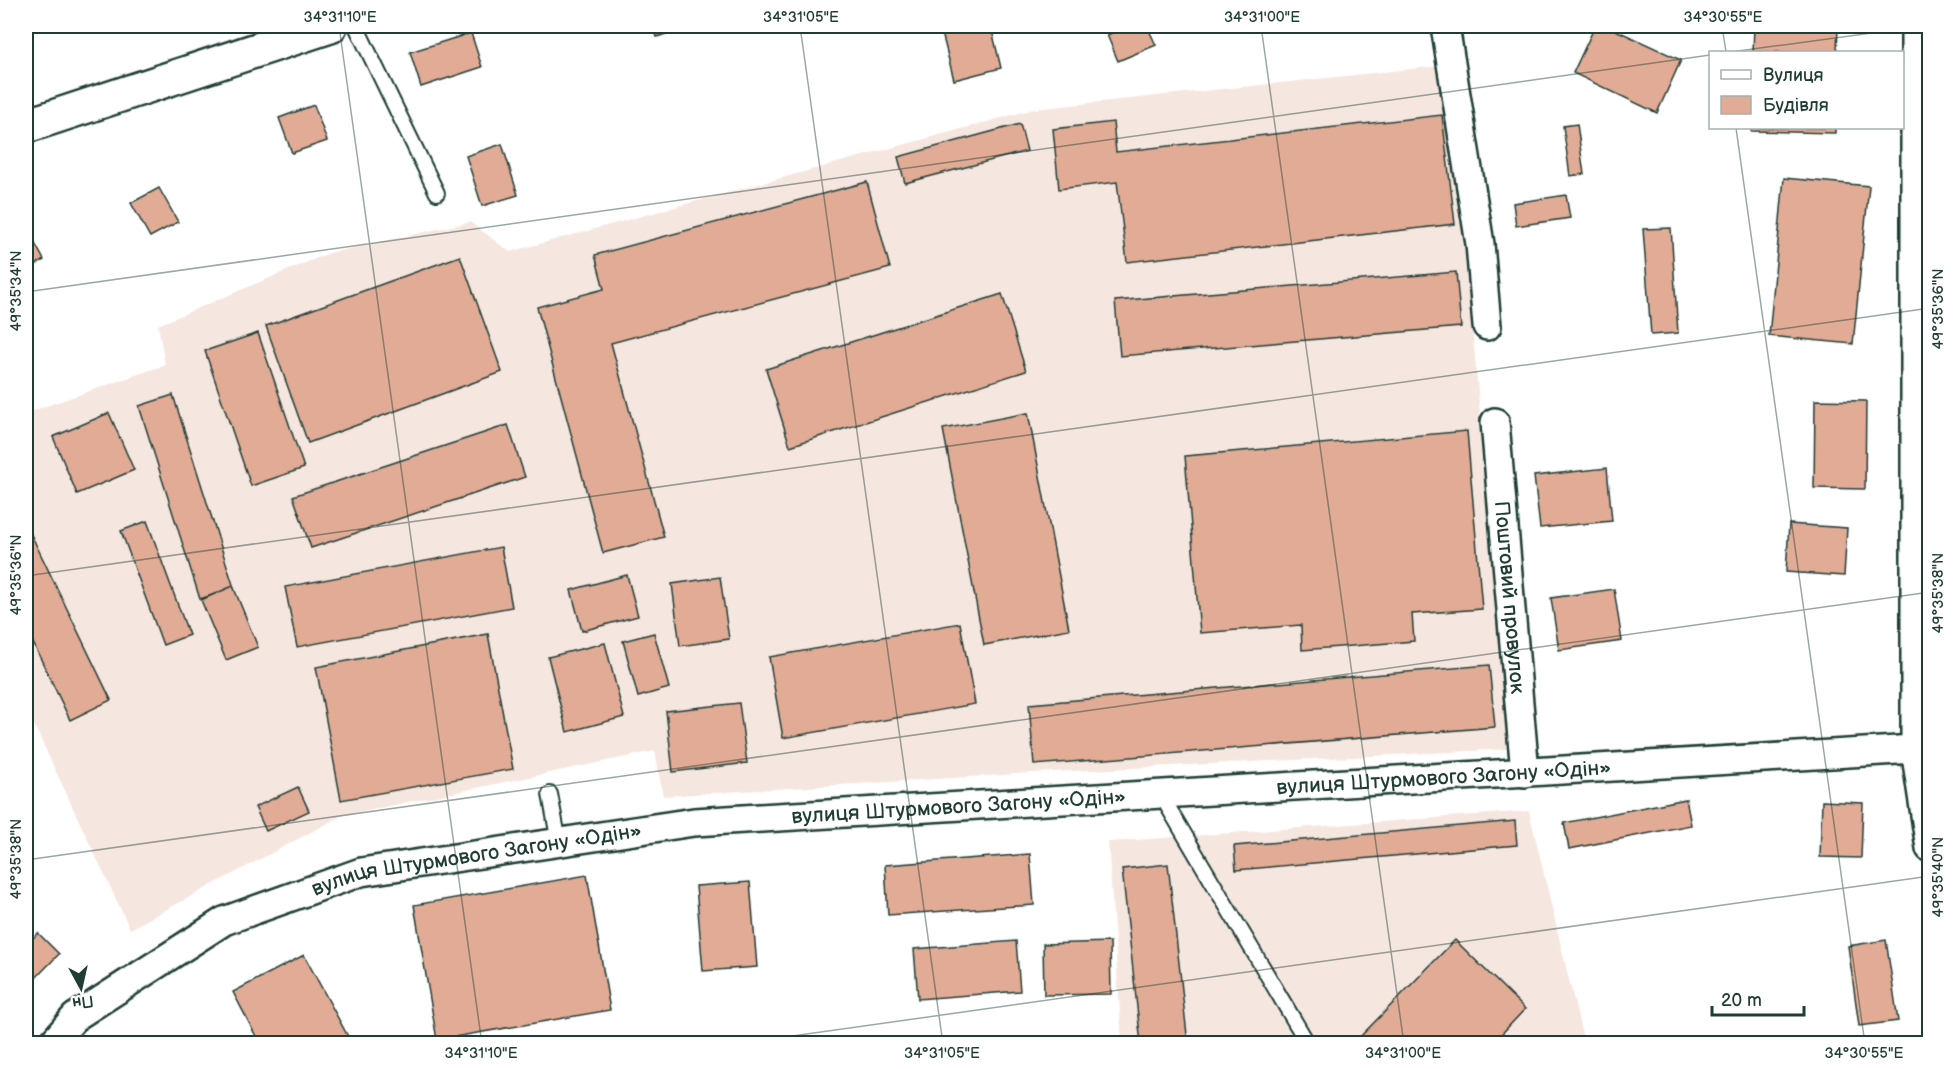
<svg xmlns="http://www.w3.org/2000/svg" width="1955" height="1069" font-family="'Balsamiq Sans',sans-serif">
	<style>
		.built { fill: #f6e6e0 }
		.building { fill: #e1ab96; stroke: #1f3d34; stroke-width: 1.5 }
		.lines { fill: none; stroke-linecap: round; stroke-linejoin: round }
		.lane-casing { stroke: #1f3d34; stroke-width: 18 }
		.street-casing { stroke: #1f3d34; stroke-width: 32 }
		.secondary-casing { stroke: #1f3d34; stroke-width: 38 }
		.lane { stroke: #fff; stroke-width: 14 }
		.street { stroke: #fff; stroke-width: 27 }
		.secondary { stroke: #fff; stroke-width: 33 }
		.ticks { fill: none; stroke: #1f3d34; stroke-width: 1.5; stroke-opacity: 0.45 }
		.labels { text-anchor: middle; dominant-baseline: central; stroke-width: 6; stroke-linejoin: round; paint-order: stroke }
		.street-label { font-size: 21px; fill: #1f3d34; stroke: #fff }
		.neatline { fill: none; stroke: #1f3d34; stroke-width: 2 }
		.ticks-label { font-size: 15px; text-anchor: middle; fill: #1f3d34 }
	</style>
	<rect width="100%" height="100%" fill="#fff"/>
	<filter id="ink" filterUnits="userSpaceOnUse"><feTurbulence type="fractalNoise" baseFrequency=".0167" numOctaves="2"/><feDisplacementMap in="SourceGraphic" scale="12" xChannelSelector="R" yChannelSelector="G"/><feConvolveMatrix kernelMatrix="1 2 1 2 8 2 1 2 1" color-interpolation-filters="sRGB"/></filter>
	<g filter="url(#ink)">
		<g class="built">
			<path d="M1439,66L1467,269L1510,749L1033,773L663,796L655,751L341,816L130,929L26,708V413L165,365L158,325L329,253L470,222L510,252L1034,109Z"/>
			<path d="M1529,811L1584,1043H1122L1108,842Z"/>
		</g>
		<g class="building">
			<path d="M653,26H680L681,29L657,37Z"/>
			<path d="M972,26H991L1001,68L954,80L942,33Z"/>
			<path d="M1128,26H1147L1156,45L1118,61L1107,35Z"/>
			<path d="M1595,26H1607L1681,60L1657,113L1573,73Z"/>
			<path d="M1754,26H1838L1837,52H1753Z"/>
			<path d="M471,33L482,67L421,87L410,52Z"/>
			<path d="M314,105L327,141L292,153L279,118Z"/>
			<path d="M1442,115L1455,224L1127,262L1117,182L1059,189L1053,129L1113,122L1116,152Z"/>
			<path d="M1020,124L1027,151L905,183L898,157Z"/>
			<path d="M1577,124L1584,174L1570,176L1563,126Z"/>
			<path d="M1751,128H1835V133L1751,131Z"/>
			<path d="M502,144L518,195L482,206L466,156Z"/>
			<path d="M1784,178L1869,186L1853,344L1769,336Z"/>
			<path d="M867,182L890,268L611,343L664,537L603,553L537,307L604,289L595,255Z"/>
			<path d="M159,188L178,222L150,237L131,203Z"/>
			<path d="M1566,195L1570,218L1516,226L1513,203Z"/>
			<path d="M26,227L44,260L26,271Z"/>
			<path d="M1671,228L1678,333L1651,335L1643,229Z"/>
			<path d="M460,256L502,372L308,443L266,326Z"/>
			<path d="M1456,272L1461,327L1120,356L1115,301Z"/>
			<path d="M1002,294L1026,371L790,446L766,369Z"/>
			<path d="M258,333L304,468L251,486L205,351Z"/>
			<path d="M173,395L234,588L200,599L139,406Z"/>
			<path d="M1815,400L1866,401L1865,489L1814,488Z"/>
			<path d="M109,413L134,470L77,494L53,437Z"/>
			<path d="M1028,413L1069,629L984,645L943,429Z"/>
			<path d="M508,425L525,477L311,548L293,496Z"/>
			<path d="M1467,431L1482,609L1412,614L1414,641L1302,650L1301,625L1200,633L1185,456Z"/>
			<path d="M1607,468L1612,521L1540,528L1534,476Z"/>
			<path d="M147,521L189,635L163,645L121,531Z"/>
			<path d="M26,524L111,700L70,720L26,628Z"/>
			<path d="M1789,524L1847,528L1844,576L1786,572Z"/>
			<path d="M501,547L512,607L297,647L285,587Z"/>
			<path d="M627,575L638,616L582,631L571,590Z"/>
			<path d="M720,577L729,639L680,646L672,584Z"/>
			<path d="M233,586L258,647L226,660L201,600Z"/>
			<path d="M1614,589L1622,641L1559,650L1551,598Z"/>
			<path d="M960,623L975,704L783,738L769,657Z"/>
			<path d="M654,633L669,688L638,697L623,641Z"/>
			<path d="M488,634L513,769L341,800L316,667Z"/>
			<path d="M605,643L624,717L567,732L548,657Z"/>
			<path d="M1489,665L1495,727L1034,765L1029,704Z"/>
			<path d="M739,703L747,763L673,772L666,711Z"/>
			<path d="M298,787L309,811L266,831L255,807Z"/>
			<path d="M1686,799L1691,825L1569,849L1564,823Z"/>
			<path d="M1822,801L1863,803L1861,858L1820,857Z"/>
			<path d="M1515,821L1517,845L1236,870L1234,846Z"/>
			<path d="M1030,854L1034,905L888,915L885,865Z"/>
			<path d="M1168,864L1188,1044H1141L1122,869Z"/>
			<path d="M587,875L610,1010L437,1040L414,905Z"/>
			<path d="M750,882L757,967L703,971L696,886Z"/>
			<path d="M38,933L59,954L26,988V945Z"/>
			<path d="M1455,940L1525,1009L1492,1044H1353Z"/>
			<path d="M1886,940L1898,1021L1859,1026L1848,946Z"/>
			<path d="M1016,941L1020,991L918,999L914,949Z"/>
			<path d="M1110,942L1111,994L1044,995L1043,944Z"/>
			<path d="M304,955L352,1044H260L233,992Z"/>
		</g>
		<g class="lines">
			<g class="lane-casing">
				<g id="lane">
					<path d="M356,26L437,193"/>
					<path d="M550,794L559,843"/>
					<path d="M1161,795L1308,1044"/>
				</g>
			</g>
			<g class="street-casing">
				<g id="street">
					<path d="M1445,26L1480,244L1487,326"/>
					<path d="M1915,26V749L1930,848"/>
					<path id="s1" d="M1495,422L1525,773"/>
					<path id="s2" d="M52,1044L75,1017L224,921L361,872L694,822L1915,749"/>
				</g>
			</g>
			<g class="secondary-casing">
				<path id="secondary" d="M26,126L330,26"/>
			</g>
			<use href="#lane" class="lane"/>
			<use href="#street" class="street"/>
			<use href="#secondary" class="secondary"/>
		</g>
	</g>
	<path class="ticks" d="M339,26L482,1044M800,26L943,1044M1261,26L1404,1044M1722,26L1726,52M1731,52L1923,26M1736,128L1865,1044M26,292L1710,55M26,576L1930,308M26,860L1930,592M736,1044L1930,876"/>
	<g class="labels">
		<g class="street-label">
			<text stroke="none"><textPath href="#s1" startOffset="176">Поштовий провулок</textPath></text>
			<text stroke="none"><textPath href="#s2" startOffset="1446">вулиця Штурмового Загону «Одін»</textPath></text>
			<text stroke="none"><textPath href="#s2" startOffset="960">вулиця Штурмового Загону «Одін»</textPath></text>
			<text stroke="none"><textPath href="#s2" startOffset="474">вулиця Штурмового Загону «Одін»</textPath></text>
		</g>
	</g>
	<rect width="1955" height="1069" fill="none" stroke="#fff" stroke-width="66"/>
	<rect x="1709" y="51" width="195" height="78" fill="#ffffff" stroke="#a5b1ae" stroke-width="1.5"/>
	<rect x="1721" y="70" width="30" height="9" fill="#ffffff" stroke="#a5b1ae" stroke-width="1.5"/>
	<text x="1763" y="81" font-size="18" fill="#1f3d34">Вулиця</text>
	<rect x="1721" y="96" width="30" height="18" fill="#e1ab96" stroke="#a5b1ae" stroke-width="1.5"/>
	<text x="1763" y="111" font-size="18" fill="#1f3d34">Будівля</text>
	<g transform="translate(81 988) rotate(172)" stroke="#ffffff" stroke-width="4.5" paint-order="stroke">
	<path d="M0-4.5L10 22L0 15L-10 22Z" fill="#1f3d34"/>
	<text y="-9" font-size="16" font-weight="bold" text-anchor="middle" fill="#1f3d34">Пн</text>
	</g>
	<path d="M1712 1006v9h92v-9" fill="none" stroke="#1f3d34" stroke-width="3"/>
	<text x="1721" y="1006" font-size="18" fill="#1f3d34" stroke="#ffffff" stroke-width="4.5" paint-order="stroke">20 m</text>
	<rect x="33" y="33" width="1889" height="1003" class="neatline"/>
	<g class="ticks-label">
		<text x="340" y="22">34°31'10"E</text>
		<text x="801" y="22">34°31'05"E</text>
		<text x="1262" y="22">34°31'00"E</text>
		<text x="1723" y="22">34°30'55"E</text>
		<text transform="translate(16 291) rotate(-90)" y="5">49°35'34"N</text>
		<text transform="translate(1938 309) rotate(-90)" y="5">49°35'36"N</text>
		<text transform="translate(16 575) rotate(-90)" y="5">49°35'36"N</text>
		<text transform="translate(1938 593) rotate(-90)" y="5">49°35'38"N</text>
		<text transform="translate(16 859) rotate(-90)" y="5">49°35'38"N</text>
		<text transform="translate(1938 877) rotate(-90)" y="5">49°35'40"N</text>
		<text x="481" y="1058">34°31'10"E</text>
		<text x="942" y="1058">34°31'05"E</text>
		<text x="1403" y="1058">34°31'00"E</text>
		<text x="1864" y="1058">34°30'55"E</text>
	</g>
</svg>
